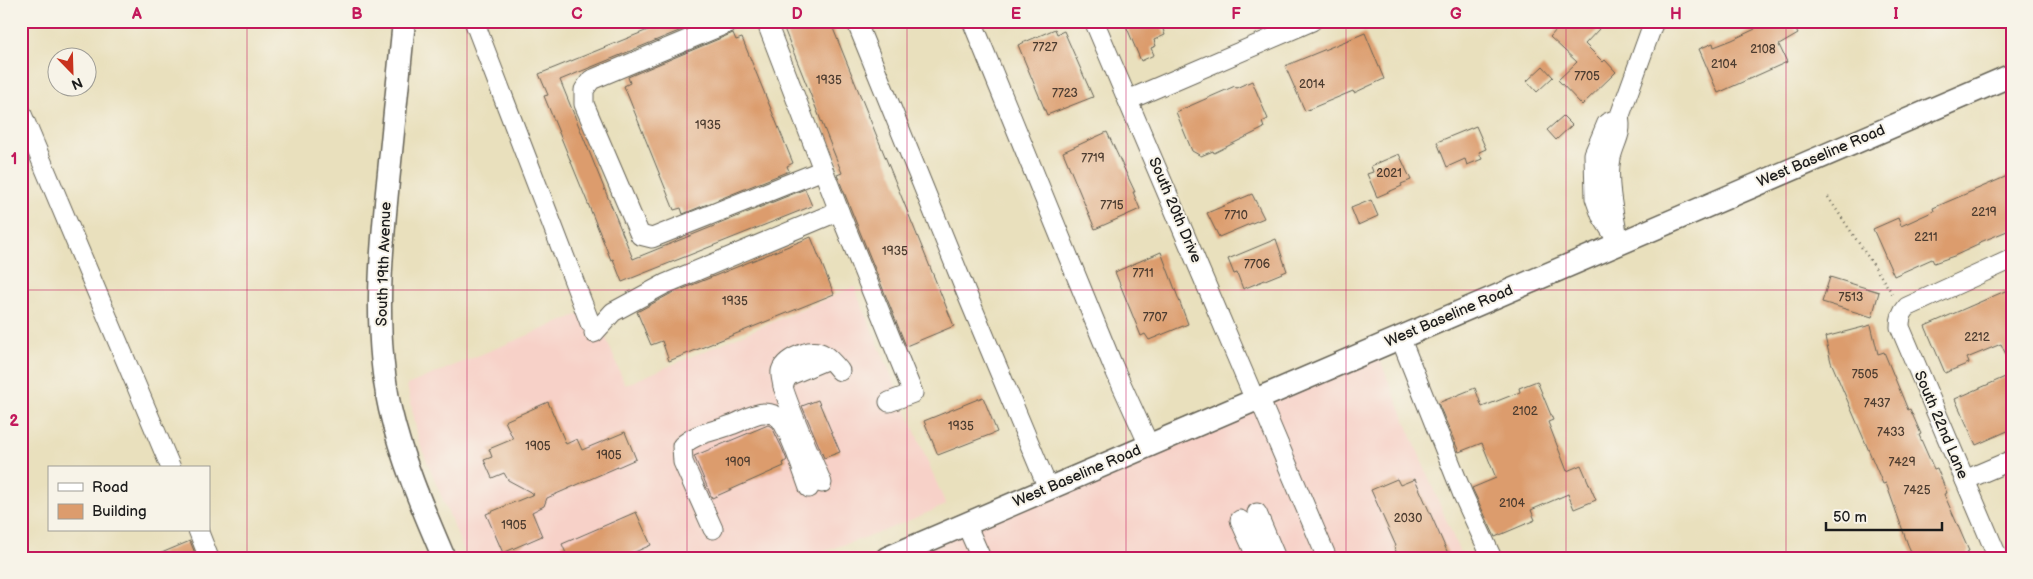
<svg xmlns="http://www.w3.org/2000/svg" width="2033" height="579" font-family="'Balsamiq Sans',sans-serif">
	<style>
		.built { fill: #f7d1c8 }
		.building { fill: #dc9c6d }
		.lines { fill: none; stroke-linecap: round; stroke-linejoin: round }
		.minor-casing { stroke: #646154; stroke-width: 21 }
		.major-casing { stroke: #646154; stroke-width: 25 }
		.path { stroke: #646154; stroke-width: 2.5; stroke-dasharray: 1 4; stroke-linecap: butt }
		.minor { stroke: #fff; stroke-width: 19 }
		.major { stroke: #fff; stroke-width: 22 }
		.grid { fill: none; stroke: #c2185b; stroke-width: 1; stroke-opacity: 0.55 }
		.labels { text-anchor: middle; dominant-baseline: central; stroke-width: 4; stroke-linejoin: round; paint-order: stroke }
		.number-label { font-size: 12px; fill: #4c3c30 }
		.street-label { font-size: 15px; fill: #1c1c1c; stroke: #f7f3e8 }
		.neatline { fill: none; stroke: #c2185b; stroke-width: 2 }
		.grid-label { font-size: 16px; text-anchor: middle; font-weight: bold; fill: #c2185b }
	</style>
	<rect width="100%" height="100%" fill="#f7f3e8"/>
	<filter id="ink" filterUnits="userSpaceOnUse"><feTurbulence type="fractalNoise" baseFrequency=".02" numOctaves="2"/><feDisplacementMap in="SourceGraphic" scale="10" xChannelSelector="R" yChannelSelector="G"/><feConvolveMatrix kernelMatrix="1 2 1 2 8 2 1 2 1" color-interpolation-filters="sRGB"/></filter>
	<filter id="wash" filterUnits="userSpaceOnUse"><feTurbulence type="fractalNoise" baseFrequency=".0096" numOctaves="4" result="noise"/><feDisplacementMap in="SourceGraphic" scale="20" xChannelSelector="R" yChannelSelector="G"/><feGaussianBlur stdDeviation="1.12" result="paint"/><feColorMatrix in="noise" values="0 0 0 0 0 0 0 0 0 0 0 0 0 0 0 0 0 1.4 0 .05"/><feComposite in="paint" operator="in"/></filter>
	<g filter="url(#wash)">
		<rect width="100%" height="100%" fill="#e9e0bd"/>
		<g class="built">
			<path d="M854,287L946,505L879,533L804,558H467L419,442L407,385L594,308L625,385Z"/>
			<path d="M1375,348L1462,558H887Z"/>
		</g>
		<g id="blocks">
			<g class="building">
				<path d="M670,21H703L560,80L633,259L805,189L812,206L622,282L613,259L611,260L544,96L548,95L539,74Z"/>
				<path d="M781,21H830L954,326L906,346L837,175L842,173Z"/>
				<path d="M1124,21H1160L1165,35L1154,40L1156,46L1151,48L1154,55L1141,61Z"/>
				<path d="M1564,21H1591L1599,29L1585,44L1603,62L1605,60L1616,72L1582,105L1558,80L1577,62L1550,37Z"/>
				<path d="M1762,21H1791L1798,34L1779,45L1787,62L1718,93L1699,49L1713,43L1714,47L1732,40L1755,29L1753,25Z"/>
				<path d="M1055,29L1057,34L1064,31L1093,97L1047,115L1018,45Z"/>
				<path d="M733,33L736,40L742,38L793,163L787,166L789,171L683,214L681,208L674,210L624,86L630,83L628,77Z"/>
				<path d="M1365,33L1384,79L1354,93L1353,91L1305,111L1285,66Z"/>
				<path d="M1543,66L1553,77L1537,92L1527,81Z"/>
				<path d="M1252,81L1268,119L1262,122L1264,128L1214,153L1213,151L1201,156L1192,151L1176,112L1235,86L1236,88Z"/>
				<path d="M1563,116L1572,125L1556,140L1547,130Z"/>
				<path d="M1476,126L1486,149L1479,152L1482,159L1467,165L1465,159L1447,167L1437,142Z"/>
				<path d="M1107,132L1135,192H1133L1140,209L1095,229L1063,152Z"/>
				<path d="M1399,154L1411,180L1401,184L1402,186L1377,197L1367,174L1373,172L1371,166Z"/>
				<path d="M2012,174V229L1978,243V245L1954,256L1934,263L1932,259L1894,276L1873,229L1898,218L1901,226L1934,211L1933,208Z"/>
				<path d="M1252,194L1264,218L1219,237L1207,213Z"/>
				<path d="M1371,200L1378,216L1358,225L1351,208Z"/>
				<path d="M811,237L834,294L669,361L662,341L651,345L637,312L670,294Z"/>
				<path d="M1276,239L1287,271L1243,289L1237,273L1234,274L1228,259Z"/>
				<path d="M1161,252L1188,324L1149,340L1145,334L1141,336L1115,272Z"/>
				<path d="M1830,277L1879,292L1872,317L1822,302Z"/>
				<path d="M2012,288V367L2001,344L1967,358L1969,363L1945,373L1925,326Z"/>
				<path d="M1871,325L1878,354L1884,352L1908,410L1910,409L1921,434L1919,435L1934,469L1937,468L1947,493L1944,494L1969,551L1967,552L1970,558H1914L1908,545L1886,483L1883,484L1831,362L1825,337Z"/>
				<path d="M2012,374V429L1976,445L1955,399Z"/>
				<path d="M1537,381L1553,420L1548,422L1567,471L1581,465L1596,500L1574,509L1568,494L1531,510L1535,520L1495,537L1472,488L1496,478L1482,443L1459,452L1438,403L1475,388L1482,407L1520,392L1519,388Z"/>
				<path d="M983,397L997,432L938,455L924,421Z"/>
				<path d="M818,400L840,452L824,458L802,406Z"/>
				<path d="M548,402L566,444L577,439L582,450L625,432L636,459L547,498L544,506L532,512L542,536L503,553L486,514L534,494L508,480L504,473L492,478L484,460L492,457L489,449L513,439L505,421Z"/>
				<path d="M768,425L772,427L782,448L787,460L783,463L784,466L712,498L694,456Z"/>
				<path d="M1397,479L1400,485L1415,479L1450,558H1399L1394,547L1396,546L1371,490Z"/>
				<path d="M636,512L651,545L621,558H568L562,544Z"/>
				<path d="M190,541L197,558H152V557Z"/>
			</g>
		</g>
	</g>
	<g filter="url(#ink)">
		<use href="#blocks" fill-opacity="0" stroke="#646154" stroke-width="1"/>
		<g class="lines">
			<g class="minor-casing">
				<g id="minor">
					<path d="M474,21L590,323"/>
					<path d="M733,21L591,80L584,90V104L640,235L652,238L823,170"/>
					<path d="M766,21L839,211"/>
					<path d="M856,21L966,292L1048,488"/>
					<path d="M972,21L1113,366L1149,445"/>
					<path d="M1094,21L1255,400"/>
					<path d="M1128,100L1312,21"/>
					<path d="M21,112L171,468"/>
					<path d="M1613,234L1601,215L1595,198L1594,154L1607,123L1619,118"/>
					<path d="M1619,243C1615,220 1606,182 1611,158C1614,143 1623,133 1619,118L1654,21H1656"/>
					<path d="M594,333L613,312L665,284L839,211L913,393L889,402"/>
					<path d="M1400,337L1463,495L1492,558"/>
					<path d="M783,387L786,379L790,375L828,359"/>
					<path d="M1259,398L1327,558"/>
					<path d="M1965,480L2012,460"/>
					<path d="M822,483C815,465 777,385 781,371C784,361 796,356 805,353C821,347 830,359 840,371"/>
					<path d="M1257,513L1276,558"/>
					<path d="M1240,520L1257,558"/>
					<path d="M966,524L981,558"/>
					<path d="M713,529L683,462L682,446C697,432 713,432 731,425C741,422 753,413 764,413C770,413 777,415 781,420C792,436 802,469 809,488"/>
					<path d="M198,530L209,558"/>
					<path d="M1998,558L1900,327C1900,319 1901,314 1907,307L2012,259"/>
				</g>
			</g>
			<g class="major-casing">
				<g id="major">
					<path d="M404,21C399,71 394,122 389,172C381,250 373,331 390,409C402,461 423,509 444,558"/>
					<path d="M887,558L2012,75"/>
				</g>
			</g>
			<path class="path" d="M1828,197L1894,296"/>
			<use href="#minor" class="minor"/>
			<use href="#major" class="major"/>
		</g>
	</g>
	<path class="grid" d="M247,21V558M467,21V558M687,21V558M907,21V558M1126,21V558M1346,21V558M1566,21V558M1786,21V558M21,290H2012"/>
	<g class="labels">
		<g class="number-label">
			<text x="1045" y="47">7727</text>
			<text x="1763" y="49">2108</text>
			<text x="1724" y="64">2104</text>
			<text x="1587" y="76">7705</text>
			<text x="829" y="80">1935</text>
			<text x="1312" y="84">2014</text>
			<text x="1065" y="93">7723</text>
			<text x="708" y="125">1935</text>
			<text x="1093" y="158">7719</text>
			<text x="1389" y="173">2021</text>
			<text x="1112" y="205">7715</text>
			<text x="1984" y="212">2219</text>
			<text x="1236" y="215">7710</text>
			<text x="1926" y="237">2211</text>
			<text x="895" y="251">1935</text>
			<text x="1257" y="264">7706</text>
			<text x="1143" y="273">7711</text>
			<text x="1851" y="297">7513</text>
			<text x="735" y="301">1935</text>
			<text x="1155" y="317">7707</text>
			<text x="1977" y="337">2212</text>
			<text x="1865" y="374">7505</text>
			<text x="1877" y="403">7437</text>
			<text x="1525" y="411">2102</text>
			<text x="961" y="426">1935</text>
			<text x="1891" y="432">7433</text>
			<text x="538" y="446">1905</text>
			<text x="609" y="455">1905</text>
			<text x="738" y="462">1909</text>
			<text x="1902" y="462">7429</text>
			<text x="1917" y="490">7425</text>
			<text x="1512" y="503">2104</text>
			<text x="1408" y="518">2030</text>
			<text x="514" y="525">1905</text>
		</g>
		<g class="street-label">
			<text transform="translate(1821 156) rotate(-23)">West Baseline Road</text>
			<text transform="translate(1175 210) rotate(67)">South 20th Drive</text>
			<text transform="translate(384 264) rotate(-88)">South 19th Avenue</text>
			<text transform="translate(1449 316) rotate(-23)">West Baseline Road</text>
			<text transform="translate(1941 425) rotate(67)">South 22nd Lane</text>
			<text transform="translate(1077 476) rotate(-23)">West Baseline Road</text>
		</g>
	</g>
	<rect width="2033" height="579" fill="none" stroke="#f7f3e8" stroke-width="55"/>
	<rect x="48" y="466" width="162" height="65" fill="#f7f3e8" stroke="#9f9d96"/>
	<rect x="58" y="483" width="25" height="8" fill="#ffffff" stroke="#9f9d96"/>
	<text x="92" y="492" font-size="15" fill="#1c1c1c">Road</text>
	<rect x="58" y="504" width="25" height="15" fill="#dc9c6d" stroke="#9f9d96"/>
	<text x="92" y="516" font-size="15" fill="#1c1c1c">Building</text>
	<g transform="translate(72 72) rotate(157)"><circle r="24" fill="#f7f3e8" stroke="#9f9d96"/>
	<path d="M0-4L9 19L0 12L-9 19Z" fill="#c8321e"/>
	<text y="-8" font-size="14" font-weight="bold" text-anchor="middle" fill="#1c1c1c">N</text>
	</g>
	<path d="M1826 522v8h116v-8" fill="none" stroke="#1c1c1c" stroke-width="2.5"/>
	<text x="1833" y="522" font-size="15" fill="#1c1c1c" stroke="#f7f3e8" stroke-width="4" paint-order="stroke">50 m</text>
	<rect x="28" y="28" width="1978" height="524" class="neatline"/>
	<g class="grid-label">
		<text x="137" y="19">A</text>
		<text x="357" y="19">B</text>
		<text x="577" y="19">C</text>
		<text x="797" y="19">D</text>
		<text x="1016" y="19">E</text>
		<text x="1236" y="19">F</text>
		<text x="1456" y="19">G</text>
		<text x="1676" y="19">H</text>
		<text x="1896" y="19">I</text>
		<text x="14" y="164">1</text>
		<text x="14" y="426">2</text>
	</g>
</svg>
